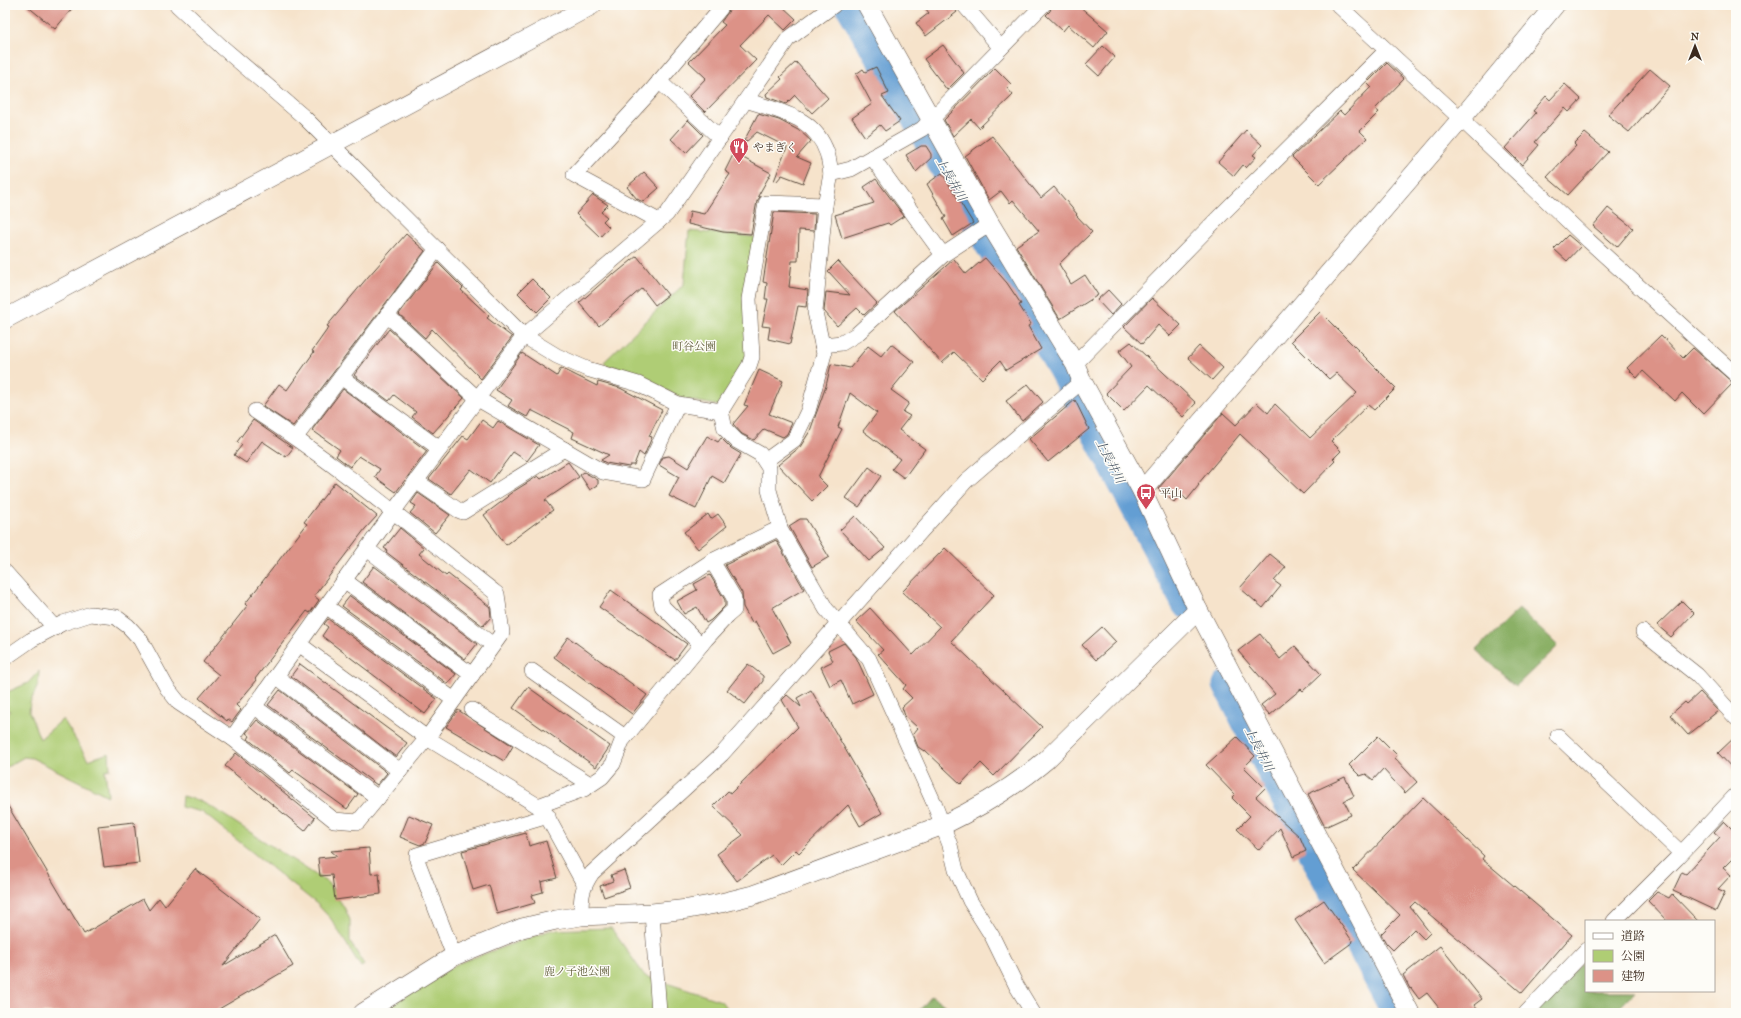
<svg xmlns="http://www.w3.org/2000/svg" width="1741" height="1018" font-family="'IM FELL French Canon','Noto Serif JP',serif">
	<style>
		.green { fill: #afcd74; stroke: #757c49 }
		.forest { fill: #8bb066; stroke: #636d42 }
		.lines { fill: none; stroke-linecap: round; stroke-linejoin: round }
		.river { stroke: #649ed3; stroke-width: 29 }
		.building { fill: #dc9287 }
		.minor-casing { stroke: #574638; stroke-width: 16 }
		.tertiary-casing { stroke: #574638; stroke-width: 20 }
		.minor { stroke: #fff; stroke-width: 15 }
		.tertiary { stroke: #fff; stroke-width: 19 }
		.labels { text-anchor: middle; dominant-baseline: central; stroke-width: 3; stroke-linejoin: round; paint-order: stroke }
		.poi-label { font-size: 11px; fill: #3b2a1e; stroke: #fdfcf7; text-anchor: start }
		.park-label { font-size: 11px; fill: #5e5b38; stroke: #fdfcf7 }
		.water-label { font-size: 12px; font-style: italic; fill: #4b5866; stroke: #fdfcf7 }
	</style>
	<rect width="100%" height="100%" fill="#fdfcf7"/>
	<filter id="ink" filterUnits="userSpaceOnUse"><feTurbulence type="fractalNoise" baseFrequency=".025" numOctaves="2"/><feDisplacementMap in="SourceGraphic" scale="8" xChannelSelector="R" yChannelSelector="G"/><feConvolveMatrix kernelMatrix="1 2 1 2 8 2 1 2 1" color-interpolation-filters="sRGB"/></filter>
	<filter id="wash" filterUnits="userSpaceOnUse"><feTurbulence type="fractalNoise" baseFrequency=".012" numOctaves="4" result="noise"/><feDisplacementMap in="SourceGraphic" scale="16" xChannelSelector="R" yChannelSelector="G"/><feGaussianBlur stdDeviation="0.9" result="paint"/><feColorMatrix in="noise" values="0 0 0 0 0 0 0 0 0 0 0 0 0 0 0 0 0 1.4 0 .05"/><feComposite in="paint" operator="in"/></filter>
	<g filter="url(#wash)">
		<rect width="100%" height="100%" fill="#f6e3cb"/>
		<g class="green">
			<path d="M689,231L757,237L746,363L720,406L684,399L618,367H608L604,362L684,284Z"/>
			<path d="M39,671L38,685L30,703L29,712L40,739L63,719L88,760L109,753L110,769L105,770L108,796L32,758L24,757L5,768V716L10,712L5,703V693L28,683Z"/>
			<path d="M182,796L198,800L213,808L328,883L345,909L350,920V941L364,965L361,967L331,919L317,904L202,812L181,807Z"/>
			<path d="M611,928L645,976L721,1001L730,1013H378L459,963L551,930Z"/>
		</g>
		<g class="forest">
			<path d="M1519,609L1558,646L1516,686L1476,650Z"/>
			<path d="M1586,958V991H1636L1614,1013H1535Z"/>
			<path d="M932,996L947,1007L949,1013H917Z"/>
		</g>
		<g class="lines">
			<g class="river">
				<path d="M849,5L1063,371L1186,604"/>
				<path d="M1227,685L1359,943L1396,1013"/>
			</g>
		</g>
		<g id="blocks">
			<g class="building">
				<path d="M26,5H75L55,29Z"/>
				<path d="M733,5H781L796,19L785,30L769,15L740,45L756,60L705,112L689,96L706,78L689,62L725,25L721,22Z"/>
				<path d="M923,5H952L957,12L926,36L916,23L929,13Z"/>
				<path d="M1052,5H1078L1108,31L1094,48L1068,25L1063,31L1046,15L1050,11Z"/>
				<path d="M943,45L964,73L947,90L924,59Z"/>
				<path d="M1103,46L1115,57L1099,76L1086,64Z"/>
				<path d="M796,62L828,98L812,113L795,95L786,104L767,97L766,94L782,79L780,77Z"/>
				<path d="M1387,63L1404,79L1375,109L1379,112L1360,131L1367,138L1319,184L1292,157L1340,111L1344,115L1371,87L1367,83Z"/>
				<path d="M876,67L889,93L882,96L900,121L885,131L880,125L865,137L852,118L872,104L856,74L863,69L865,72Z"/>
				<path d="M995,68L1011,84L1007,88L1013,95L979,128L971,119L953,136L944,120Z"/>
				<path d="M1650,69L1670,86L1629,132L1608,115Z"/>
				<path d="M1565,84L1581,99L1569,112L1565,108L1535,142L1539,145L1522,165L1505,148L1536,113L1533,111L1546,96L1550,100Z"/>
				<path d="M758,114L779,120L800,131L811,141L797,157L811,163L803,183L782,175L776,182L774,181L787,147L757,132L746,142L744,141Z"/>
				<path d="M688,120L703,135L686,153L671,139Z"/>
				<path d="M1246,130L1262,145L1253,155L1256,157L1246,168L1243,165L1234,176L1218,162Z"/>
				<path d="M1585,133L1608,152L1568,195L1547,177L1576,146L1574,144Z"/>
				<path d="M992,136L1041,198L1054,187L1077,214L1076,215L1092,232L1059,264L1071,284L1085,275L1098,295L1060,319L1016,246L1039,231L1013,200L1010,203L1001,191L989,200L965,156Z"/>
				<path d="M921,146H926L931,154V158L916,172L906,155Z"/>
				<path d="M734,153L771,173L758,196L760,197L757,201L751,234L723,232L688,224L690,211L704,214L730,174L725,171Z"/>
				<path d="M644,172L659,188L643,202L637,199L627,187Z"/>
				<path d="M942,173L973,223L953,236L943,219L946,217L927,184Z"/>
				<path d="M876,179L904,216L890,225L888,223L842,238L835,215L874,203L864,187Z"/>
				<path d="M593,195L608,205L601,212L607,217L603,221L609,227L600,237L576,214Z"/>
				<path d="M1608,208L1633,228L1617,247L1593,226Z"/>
				<path d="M774,212L815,214L814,231L799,230L798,261H792L789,287L808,290L806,307L798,306L790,344L768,339L770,327L762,326L768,299H765L767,283L763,282Z"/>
				<path d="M406,234L425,251L293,426L263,406L279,384L287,390L314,352L312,351L329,327L327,326L367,278Z"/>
				<path d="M1568,235L1581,246L1567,261L1554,249Z"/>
				<path d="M637,256L668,295L655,305L642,288L599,326L579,303L613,273L615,274Z"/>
				<path d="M985,258L1007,283L1021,304L1019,305L1031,324L1028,326L1041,349L1006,370L1000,361L982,379L954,352L942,363L895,311L954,259L966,274Z"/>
				<path d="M838,261L877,303L864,315L857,308L837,326L824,311L826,292L850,295L828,271Z"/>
				<path d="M438,263L463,288L461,290L489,316L487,318L512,337L481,379L432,329L425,338L399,314Z"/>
				<path d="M532,279L551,298L537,312L518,293Z"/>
				<path d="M1108,290L1121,304L1111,315L1097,300Z"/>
				<path d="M1152,298L1181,325L1170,336L1158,325L1142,344L1124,327Z"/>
				<path d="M1320,312L1396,388L1374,410L1368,405L1331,441L1341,451L1333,459L1335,461L1303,494L1240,434L1198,484L1199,485L1187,500L1181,494L1174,502L1158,489L1223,413L1236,425L1257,403L1268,413L1275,404L1310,438L1357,393L1336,373L1329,379L1291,341Z"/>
				<path d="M389,329L464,398L433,433L412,417L416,412L394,395L389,401L354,375Z"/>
				<path d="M1661,335L1683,358L1693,348L1733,383L1703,414L1682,393L1675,401L1643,371L1637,378L1627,368Z"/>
				<path d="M1131,342L1196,403L1183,417L1149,385L1124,411L1106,393L1131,367L1119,351Z"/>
				<path d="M891,344L914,362L891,390L909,403L903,412L910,416L899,430L925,449L904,478L892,469L900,459L863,431L877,413L850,393L838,427L842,429L818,477L827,486L812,501L778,465L800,447L810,431L826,386L831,364L850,368L868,346L881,356Z"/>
				<path d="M1199,346L1223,368L1212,380L1188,358Z"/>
				<path d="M522,353L557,376L561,368L597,386L598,382L620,388L662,410L649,436L652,437L644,456L639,452L634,465H630L629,467L606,463L601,460L609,455L572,438L574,432L531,410L527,417L508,406L512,400L496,390Z"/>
				<path d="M759,370L783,381L769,414L792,423L787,434L783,437L764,429L754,440L742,434L733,424L748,406L744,405Z"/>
				<path d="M1028,384L1043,402L1022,421L1006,401Z"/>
				<path d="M343,389L427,451L396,492L375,477L380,469L359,456L350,467L336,456L340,450L312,430Z"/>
				<path d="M1075,400L1089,429L1048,462L1029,439Z"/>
				<path d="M253,420L293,448L286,457L262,441L246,463L234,455L242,445L237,442Z"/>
				<path d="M482,420L493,428L498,421L539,445L527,461L513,452L490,483L471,469L451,494L429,479L463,436L468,439Z"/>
				<path d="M707,436L718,442L721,438L731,448L741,454L724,483L712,476L696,509L669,496L679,477L659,465L663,457L669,456L688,468Z"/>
				<path d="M568,462L579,477L545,500L553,510L506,545L484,515L508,497L507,496L511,493L538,476L541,479Z"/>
				<path d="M869,467L881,476L859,507L846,498Z"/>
				<path d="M584,472L598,480V485L590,490L580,475Z"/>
				<path d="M335,482L377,516L365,529L314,596L319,600L310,613L307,611L255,679L257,680L236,705L241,710L232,722L228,719L227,721L199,698L219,675L203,662L247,606L245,604L307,524L304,522Z"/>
				<path d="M418,493L450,515L435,533L410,513L416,506L411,503Z"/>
				<path d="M708,514L711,519L718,514L727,526L698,549L684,532Z"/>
				<path d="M855,516L885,548L869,561L840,530Z"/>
				<path d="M800,519H806L829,557L812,567L789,526Z"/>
				<path d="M400,528L424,548L419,554L446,576L448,574L490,607L491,617L483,626L386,552L387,550L384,548Z"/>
				<path d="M776,540L804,589L772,608L791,643L773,653L755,621L752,623L743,607L742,593L725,565Z"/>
				<path d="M945,548L994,595L951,641L1042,727L994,776L981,763L961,784L925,750L924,751L918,747L913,734L918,728L905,716L902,707L912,698L903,689L906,685L878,654L883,650L856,621L870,608L913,655L940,627L902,592Z"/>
				<path d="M1270,554L1286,567L1274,581L1281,586L1263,608L1240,588Z"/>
				<path d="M374,566L477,644L465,659L362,582Z"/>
				<path d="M710,575L725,600V606L711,620L706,623L697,607L684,614L677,601L697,590L694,584Z"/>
				<path d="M611,590L687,644L675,660L599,607Z"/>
				<path d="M350,596L456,674L448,684L342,606Z"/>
				<path d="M1682,601L1694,613L1671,637L1657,625Z"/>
				<path d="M328,619L437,699L425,714L322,636L328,627L324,624Z"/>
				<path d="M1102,627L1116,642L1096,660L1082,645Z"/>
				<path d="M1260,634L1280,659L1295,646L1321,674L1303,691L1301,689L1270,715L1261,705L1275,694L1238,651Z"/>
				<path d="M568,637L647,695L632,714L554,657Z"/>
				<path d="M844,643L856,657L873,694L852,704L841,680L830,686L821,667L833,661L828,651Z"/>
				<path d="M300,664L407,743L396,757L291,676Z"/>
				<path d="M748,664L763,676V681L745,704L727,690Z"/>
				<path d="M528,687L610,746L596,767L513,708Z"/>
				<path d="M280,690L385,771L387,773L377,785L268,705Z"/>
				<path d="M811,690L882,813L860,826L848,805L799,853L796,850L781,865L772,855L737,881L717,854L743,835L713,806L728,791L731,793L798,727L782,700L787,695L801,707L797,698Z"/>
				<path d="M1700,692L1718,711L1688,735L1670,715L1685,702L1687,704Z"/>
				<path d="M458,710L513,746L504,761L446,727Z"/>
				<path d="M257,720L358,794L347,809L293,770L290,773L248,739L250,736L246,733Z"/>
				<path d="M1378,736L1397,755L1395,758L1417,782L1405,793L1383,769L1373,780L1366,774L1360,776L1349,765Z"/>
				<path d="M1736,736V772L1718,753Z"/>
				<path d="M1237,737L1255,756L1244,767L1265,788L1256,797L1300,837L1306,851L1293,857L1280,828L1259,850L1237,829L1250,816L1232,798L1235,795L1206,765Z"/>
				<path d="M236,753L315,818L305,831L225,766Z"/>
				<path d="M1345,777L1354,796L1344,801L1351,815L1325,827L1308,794Z"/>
				<path d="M1423,798L1484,856L1482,859L1572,935L1522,993L1415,902L1410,907L1430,933L1424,939L1414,929L1393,950L1386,943L1381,934L1400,915L1353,870Z"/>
				<path d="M5,801L84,934L143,899L149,910L159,898L165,906L195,869L260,919L223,966L275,935L293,966L212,1013H5Z"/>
				<path d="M409,815L433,825L425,843L420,845L400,837Z"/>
				<path d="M1724,821L1736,833V855L1723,868L1731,875L1718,889L1725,892L1716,911L1673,891L1682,872L1686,874L1720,837L1714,832Z"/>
				<path d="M134,822L139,863L104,867L98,826Z"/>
				<path d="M526,833L529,846L546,841L557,878L541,882L543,892L532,895L535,903L497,914L489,885L473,890L462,851Z"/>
				<path d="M369,848L371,874L379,873L381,894L335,900L332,875L320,876L318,858L337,856L331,851Z"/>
				<path d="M624,870L630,888L604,897L600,886L613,881L611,875Z"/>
				<path d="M1657,892L1669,898L1672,894L1698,921H1667L1648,901Z"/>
				<path d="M1324,900L1353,942L1324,963L1295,920Z"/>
				<path d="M1440,946L1482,999L1474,1005L1480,1013H1443L1427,993L1419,999L1411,988L1410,989L1403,975Z"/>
			</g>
		</g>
	</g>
	<g filter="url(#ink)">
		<use href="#blocks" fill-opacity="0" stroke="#574638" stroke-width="1"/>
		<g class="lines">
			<g class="minor-casing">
				<g id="minor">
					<path d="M177,5L222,47L304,117L524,336L557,356L587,369L638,384L678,404L643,479L603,472L478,399L387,315"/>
					<path d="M964,5L1001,48"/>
					<path d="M1338,5L1461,119L1589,241L1736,375"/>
					<path d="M659,81L720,138"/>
					<path d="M746,100C779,112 814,115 827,153C829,159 830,167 831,174"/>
					<path d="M872,157L943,255"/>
					<path d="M659,221L574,175L651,91L720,9L716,5"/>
					<path d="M822,345L842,343L857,334L943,255L990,224"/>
					<path d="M1075,364L1222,214L1386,51"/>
					<path d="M341,377L440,449"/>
					<path d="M678,404L721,411L749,366L752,357L749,299L766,203L825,205L831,174L851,169L922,129L1043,5"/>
					<path d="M255,411C340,466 418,532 497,594L502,633L427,738L358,822L334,820L232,738L393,512L524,336L667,214L788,39L834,5"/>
					<path d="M721,411L725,429L737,441L760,454L769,468V490L781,531L826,609L869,659L934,803L950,845L956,870L970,901L992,936L1016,985L1033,1013"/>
					<path d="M296,437L437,249"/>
					<path d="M765,461L794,440L808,411L824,354L815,312L825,205"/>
					<path d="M416,481L458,510L463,512L564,449"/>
					<path d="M367,549L493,645"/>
					<path d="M5,572L55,628"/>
					<path d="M344,580L472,675"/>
					<path d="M326,606L454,700"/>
					<path d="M1643,632L1697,675L1736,718"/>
					<path d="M299,644L427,738L543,809L584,884"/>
					<path d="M701,645L662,606L660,595L712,561"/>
					<path d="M5,658L31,640L63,623L91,614L116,617L128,626L140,639L167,688L179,703L232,738"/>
					<path d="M532,671L625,737"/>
					<path d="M276,676L400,771"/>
					<path d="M255,707L378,798"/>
					<path d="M472,710L590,784"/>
					<path d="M1558,736L1681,853"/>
					<path d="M538,806L584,789L602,777L613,764L622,741L706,639L727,616L734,610V598L712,561L780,528"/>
					<path d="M652,913L659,1013"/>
					<path d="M581,916C581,898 581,889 592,873L722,754L966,481L1082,381"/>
					<path d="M1614,921L1677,858L1736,795"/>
					<path d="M454,956L417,860V855L548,816"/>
					<path d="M1526,1013L1586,950"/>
				</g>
			</g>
			<g class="tertiary-casing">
				<g id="tertiary">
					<path d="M867,5L990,224L1075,364L1082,381L1142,491L1198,610L1410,1013"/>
					<path d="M5,319L592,5"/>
					<path d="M1142,491L1461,119L1555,5"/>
					<path d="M363,1013L454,956L522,928L556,920L581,916L652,913L688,909L721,903L753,895L943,825C980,807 1014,787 1046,760L1198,610"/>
				</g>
			</g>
			<use href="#minor" class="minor"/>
			<use href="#tertiary" class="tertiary"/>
		</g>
	</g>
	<defs>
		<g id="restaurant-pin" transform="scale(1)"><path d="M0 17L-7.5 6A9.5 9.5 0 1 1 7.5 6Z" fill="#d1495b" stroke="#fdfcf7"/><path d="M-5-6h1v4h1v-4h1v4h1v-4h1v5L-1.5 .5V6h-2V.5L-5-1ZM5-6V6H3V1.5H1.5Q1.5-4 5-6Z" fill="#fff"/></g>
		<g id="bus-pin" transform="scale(1)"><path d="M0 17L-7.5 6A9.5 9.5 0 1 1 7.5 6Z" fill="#d1495b" stroke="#fdfcf7"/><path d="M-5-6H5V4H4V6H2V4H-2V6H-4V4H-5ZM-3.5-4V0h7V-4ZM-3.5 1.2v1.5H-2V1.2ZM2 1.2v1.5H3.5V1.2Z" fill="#fff"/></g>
	</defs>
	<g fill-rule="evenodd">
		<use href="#restaurant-pin" x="739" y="147"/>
		<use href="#bus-pin" x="1146" y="493"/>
	</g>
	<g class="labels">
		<g class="poi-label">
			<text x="753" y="147">やまぎく</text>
			<text x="1160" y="493">平山</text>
		</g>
		<g class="park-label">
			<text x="694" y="346">町谷公園</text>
			<text x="577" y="971">鹿ノ子池公園</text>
		</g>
		<g class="water-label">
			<text transform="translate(951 179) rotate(60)">上長井川</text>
			<text transform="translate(1110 461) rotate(63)">上長井川</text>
			<text transform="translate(1259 749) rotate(63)">上長井川</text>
		</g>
	</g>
	<rect width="1741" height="1018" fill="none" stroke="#fdfcf7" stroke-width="20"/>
	<rect x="1585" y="920" width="130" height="72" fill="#fdfcf7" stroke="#afa8a0"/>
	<rect x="1593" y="933" width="20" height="6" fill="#ffffff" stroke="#afa8a0"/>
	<text x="1621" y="940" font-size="12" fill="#3b2a1e">道路</text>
	<rect x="1593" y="950" width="20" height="12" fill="#afcd74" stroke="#afa8a0"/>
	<text x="1621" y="960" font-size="12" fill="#3b2a1e">公園</text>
	<rect x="1593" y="970" width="20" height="12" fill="#dc9287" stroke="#afa8a0"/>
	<text x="1621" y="980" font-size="12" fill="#3b2a1e">建物</text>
	<g transform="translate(1695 46)" stroke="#fdfcf7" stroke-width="3" paint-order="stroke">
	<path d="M0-3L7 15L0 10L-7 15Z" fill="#3b2a1e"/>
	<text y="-6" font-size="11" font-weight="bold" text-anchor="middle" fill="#3b2a1e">N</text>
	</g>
</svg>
